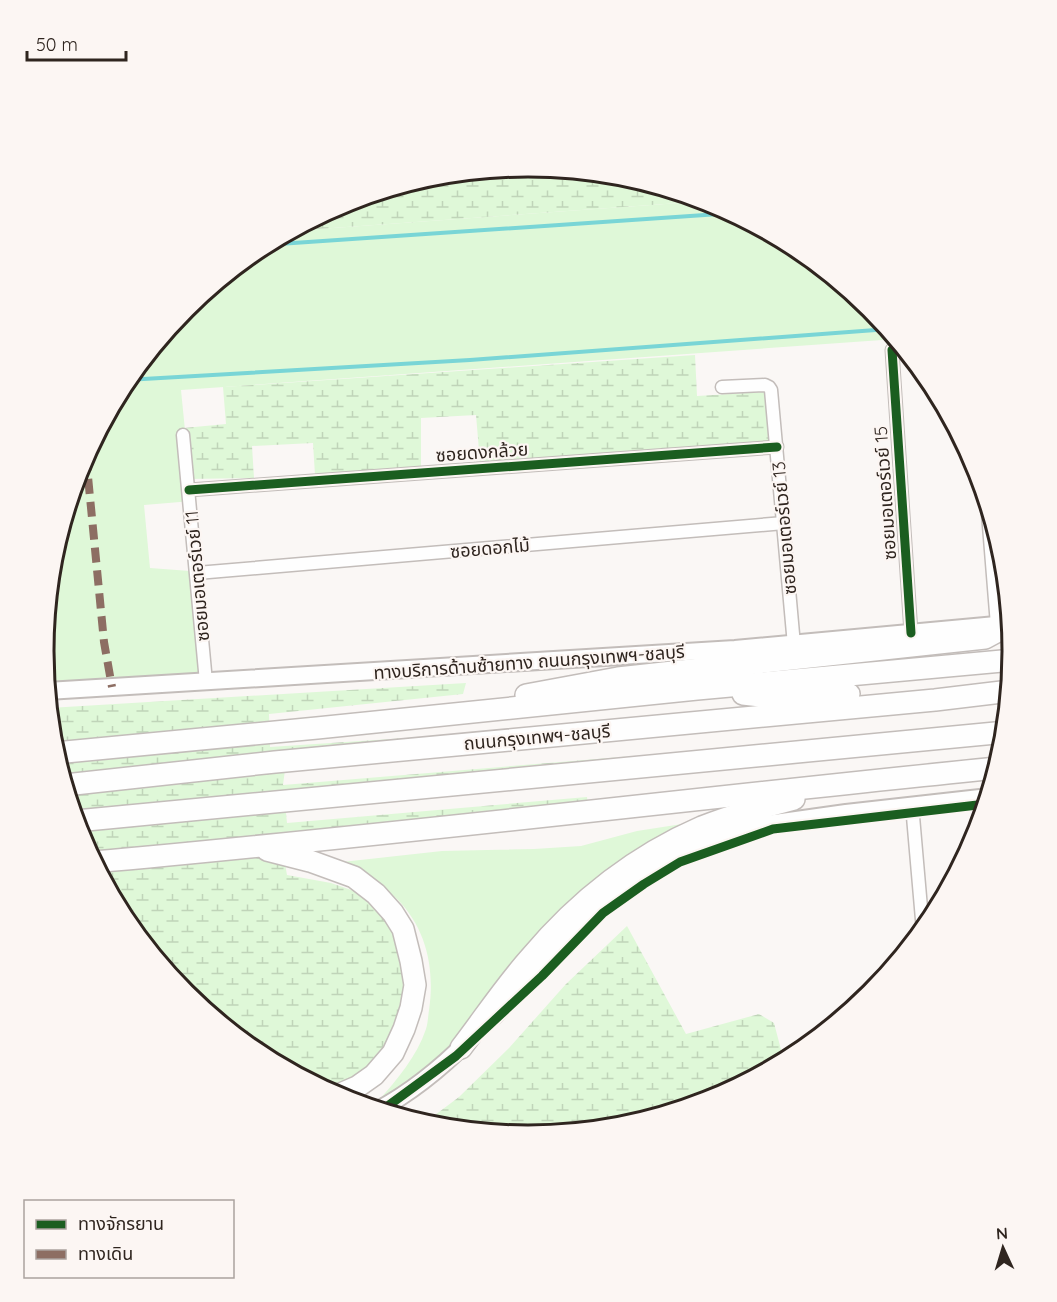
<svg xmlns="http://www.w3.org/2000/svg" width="1057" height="1302" font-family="Quicksand,'Noto Sans Thai',sans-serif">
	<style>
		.grass { fill: #dff8d8 }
		.wetland { fill: url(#wetland-marsh) }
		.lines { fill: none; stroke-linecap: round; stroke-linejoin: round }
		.stream { stroke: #79d5d6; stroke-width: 4 }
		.street-casing { stroke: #c3bdba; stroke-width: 15 }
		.secondary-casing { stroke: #c3bdba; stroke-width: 20 }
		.highway-casing { stroke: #c3bdba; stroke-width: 24 }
		.street { stroke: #fefefe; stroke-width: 12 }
		.secondary { stroke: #fefefe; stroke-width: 16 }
		.highway { stroke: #fefefe; stroke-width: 21 }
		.quiet { stroke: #8d6e63; stroke-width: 8; stroke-dasharray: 15 8; stroke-linecap: butt }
		.cycleway-casing { stroke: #fcf6f3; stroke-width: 13 }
		.cycleway { stroke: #1b5e20; stroke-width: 9 }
		.labels { text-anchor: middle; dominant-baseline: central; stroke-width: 4.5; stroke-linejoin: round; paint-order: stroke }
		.street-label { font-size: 18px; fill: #2f251f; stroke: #fcf6f3 }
		.rim { fill: none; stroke: #2f251f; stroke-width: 3 }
	</style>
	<defs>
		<pattern id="wetland-marsh" width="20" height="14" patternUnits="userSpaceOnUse" patternTransform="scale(1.5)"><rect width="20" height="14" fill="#dff8d8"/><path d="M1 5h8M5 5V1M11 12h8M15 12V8" fill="none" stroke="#c0d4b9"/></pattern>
	</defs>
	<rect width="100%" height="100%" fill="#faf7f5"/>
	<g class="grass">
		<path d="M707,201L714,203L798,248L872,308L896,339L181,390L192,501L144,505L150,568L203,572V676L47,686L44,651L53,556L81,465L125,381L186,308L259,248L291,231Z"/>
		<path d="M708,820L400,1093L378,1101C397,1080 417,1056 426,1029C428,1023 428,1016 429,1010C435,970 427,929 397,899C381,883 354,873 333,863L442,851L534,849L581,846L637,831Z"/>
	</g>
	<g class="wetland">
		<path d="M529,166L623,175L707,201L291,231L343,203L434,175Z"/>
		<path d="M695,355L697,396L765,392L770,441L480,462L476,415L421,418V466L315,475L313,443L252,446L254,478L188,479L184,428L226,424L223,387Z"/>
		<path d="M466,683L463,694L269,714L270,747L467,734L287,755L283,785L633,756L284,793L287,823L587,797L588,806L280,836L287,875L331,883L363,894L393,923L410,993L386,1055L331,1093L259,1054L185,994L125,920L80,836L53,745L49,708Z"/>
		<path d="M627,926L686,1034L759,1014L774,1023L784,1061L714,1099L623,1127L528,1136L472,1130V1128C457,1131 438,1128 423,1124L459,1097L509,1048L566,984Z"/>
	</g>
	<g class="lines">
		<g class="stream">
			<path d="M264,245L734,213"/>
			<path d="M126,380L470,360L889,329"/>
		</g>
		<g class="street-casing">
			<g id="street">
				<path d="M892,350L911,633"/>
				<path d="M722,387L765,385L769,387L771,390L794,645"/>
				<path d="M183,435L206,682"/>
				<path d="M189,490L777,447"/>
				<path d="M987,501L997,625"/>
				<path d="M197,573L784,523"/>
				<path d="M912,805L923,931"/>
			</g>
		</g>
		<g class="secondary-casing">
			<g id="secondary">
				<path d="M47,691L735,649L1007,624"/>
				<path d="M494,1016L599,909L638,879L678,856L709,841L740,830L768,824L846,813L989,797"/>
				<path d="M378,1110C412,1092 442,1067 469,1040"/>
			</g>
		</g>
		<g class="highway-casing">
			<g id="highway">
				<path d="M743,694L778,698L849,694"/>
				<path d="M526,695L618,678L985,638L1011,624"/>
				<path d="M55,753L317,728L697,689L1013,660"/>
				<path d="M65,785L275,762L935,700L1010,691"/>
				<path d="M76,821L1006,732"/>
				<path d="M267,850L310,861L354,877L376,894L393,913L403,929L411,961L415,985L411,1008L404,1029L393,1053L374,1075L357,1087L336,1096"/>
				<path d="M94,862C396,835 696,798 997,768"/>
				<path d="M461,1048C484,1018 505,986 530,958C577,902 635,856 702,827C732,815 763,807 794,799"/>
			</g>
		</g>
		<use href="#street" class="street"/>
		<use href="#secondary" class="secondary"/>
		<use href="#highway" class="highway"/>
		<g class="quiet">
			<path d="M422,179L558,169"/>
			<path d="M86,456L104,642L112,687"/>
			<path d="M45,640L48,691"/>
		</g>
		<g class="cycleway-casing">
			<g id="cycleway">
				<path d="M892,350L911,633"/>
				<path d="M189,490L777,447"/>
				<path d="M381,1111L456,1056L542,976L603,913L644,884L680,862L773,829L986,804"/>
			</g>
		</g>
		<use href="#cycleway" class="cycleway"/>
	</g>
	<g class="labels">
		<g class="street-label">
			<text transform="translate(482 452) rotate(-4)">ซอยดงกล้วย</text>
			<text transform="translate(885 493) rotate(-94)">ซอยมอเตอร์เวย์ 15</text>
			<text transform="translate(784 528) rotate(-95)">ซอยมอเตอร์เวย์ 13</text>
			<text transform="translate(490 548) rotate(-5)">ซอยดอกไม้</text>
			<text transform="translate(197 576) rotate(-95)">ซอยมอเตอร์เวย์ 11</text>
			<text transform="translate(529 662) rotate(-4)">ทางบริการด้านซ้ายทาง ถนนกรุงเทพฯ-ชลบุรี</text>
			<text transform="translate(537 737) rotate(-5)">ถนนกรุงเทพฯ-ชลบุรี</text>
		</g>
	</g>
	<path d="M0 0H1057V1302H0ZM54 651a474 474 0 1 1 948 0a474 474 0 1 1-948 0Z" fill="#fcf6f3" fill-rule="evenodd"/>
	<path class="rim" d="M54 651a474 474 0 1 1 948 0a474 474 0 1 1-948 0Z"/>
	<rect x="24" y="1200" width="210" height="78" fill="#fcf6f3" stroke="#aaa29e" stroke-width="1.5"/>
	<rect x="36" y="1220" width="30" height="9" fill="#1b5e20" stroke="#aaa29e" stroke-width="1.5"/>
	<text x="78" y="1230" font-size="18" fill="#2f251f">ทางจักรยาน</text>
	<rect x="36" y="1250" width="30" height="9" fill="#8d6e63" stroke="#aaa29e" stroke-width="1.5"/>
	<text x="78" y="1260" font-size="18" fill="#2f251f">ทางเดิน</text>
	<g transform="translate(1003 1248) rotate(356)" stroke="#fcf6f3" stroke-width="4.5" paint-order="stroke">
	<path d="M0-4.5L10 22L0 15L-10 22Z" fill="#2f251f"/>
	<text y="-9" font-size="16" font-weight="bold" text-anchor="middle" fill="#2f251f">N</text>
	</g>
	<path d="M27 51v9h99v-9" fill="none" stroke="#2f251f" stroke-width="3"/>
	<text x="36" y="51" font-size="18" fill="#2f251f" stroke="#fcf6f3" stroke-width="4.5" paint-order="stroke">50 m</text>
</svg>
